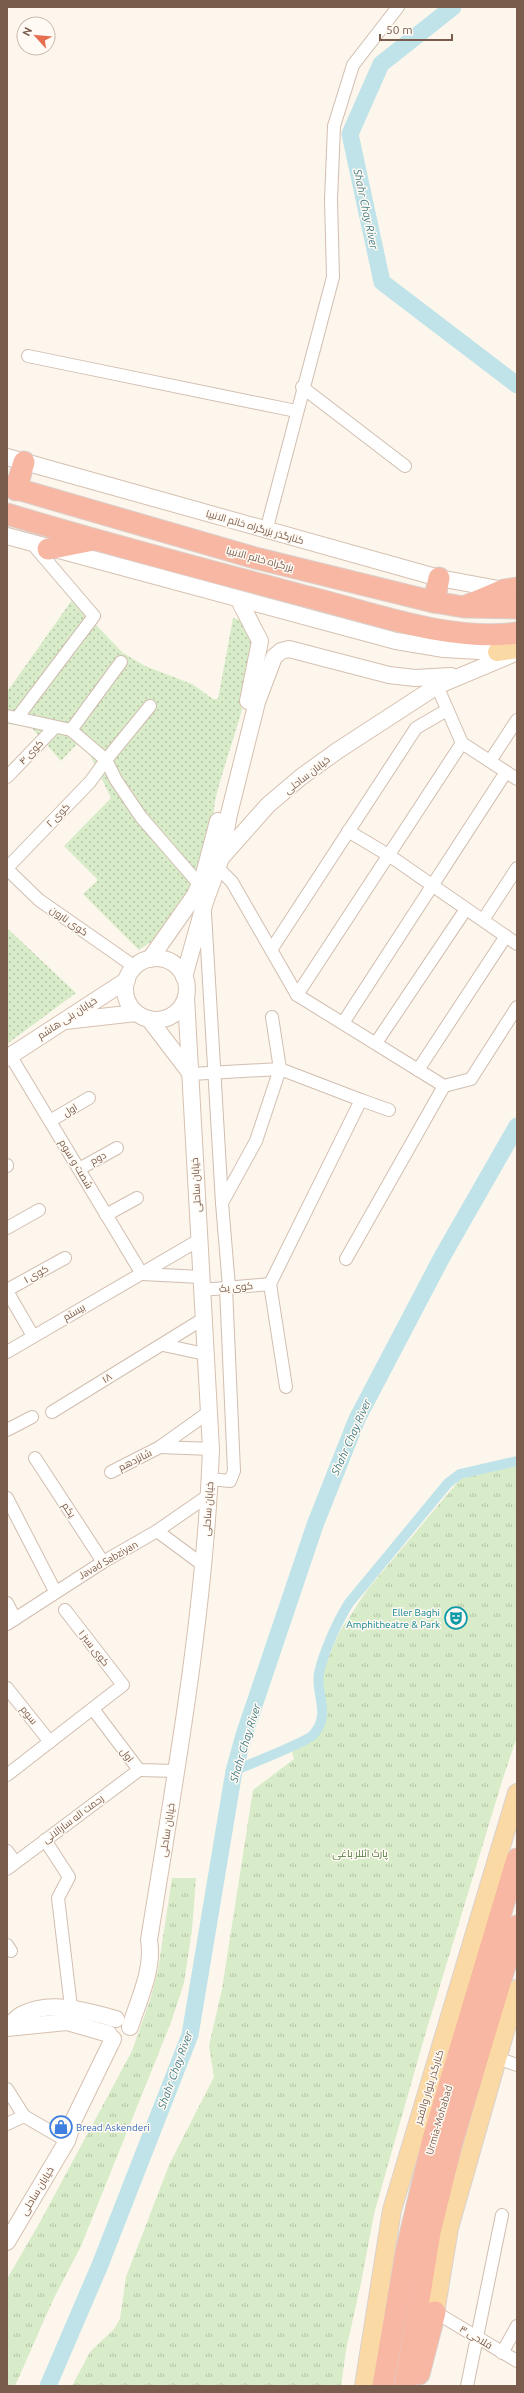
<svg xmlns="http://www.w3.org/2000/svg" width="524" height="2393" font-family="Ubuntu,Cairo,sans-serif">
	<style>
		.park { fill: url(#park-tufts) }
		.garden { fill: url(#garden-dots) }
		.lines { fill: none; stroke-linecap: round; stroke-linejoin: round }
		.canal { stroke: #bfe3e8; stroke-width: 10 }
		.river { stroke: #bfe3e8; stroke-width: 17 }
		.street-casing { stroke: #d1beb0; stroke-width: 14 }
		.secondary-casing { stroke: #d6c0b0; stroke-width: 18 }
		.primary-casing { stroke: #dad1cd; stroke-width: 20 }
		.highway-casing { stroke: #dad1cd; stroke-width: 23 }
		.street { stroke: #fff; stroke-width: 12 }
		.secondary { stroke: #fff; stroke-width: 16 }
		.primary { stroke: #fbd9a5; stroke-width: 18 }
		.highway { stroke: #f7b7a3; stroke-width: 21 }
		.labels { text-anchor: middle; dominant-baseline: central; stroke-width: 3; stroke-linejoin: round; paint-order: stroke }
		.street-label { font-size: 10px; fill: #7a5c4d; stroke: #fffaf3 }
		.culture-label { font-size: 10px; fill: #0d838f; stroke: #fffaf3; text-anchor: end }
		.park-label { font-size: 10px; fill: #537a41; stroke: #fffaf3 }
		.shop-label { font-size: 10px; fill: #366cbe; stroke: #fffaf3; text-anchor: start }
		.water-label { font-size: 11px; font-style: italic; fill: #437c86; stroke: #fffaf3 }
	</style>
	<defs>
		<pattern id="park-tufts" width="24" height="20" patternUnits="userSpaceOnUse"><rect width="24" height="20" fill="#d8ecc9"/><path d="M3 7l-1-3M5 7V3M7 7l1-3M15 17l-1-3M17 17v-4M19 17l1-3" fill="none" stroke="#b4c2a5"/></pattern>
		<pattern id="garden-dots" width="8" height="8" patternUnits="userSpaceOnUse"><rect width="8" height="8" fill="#d8ecc9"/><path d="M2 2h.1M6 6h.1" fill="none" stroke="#b4c2a5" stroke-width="1.8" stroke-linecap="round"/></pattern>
	</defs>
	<rect width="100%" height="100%" fill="#fdf6ec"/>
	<g class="park">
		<path d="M517,1466V1737L503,1778L425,2035L374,2214L361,2283L346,2350L341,2386H72L90,2352L114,2329L120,2319L126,2277L169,2165L214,2077L209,2046L222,1989L253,1790L294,1759L292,1752L321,1732L325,1717L322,1682L325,1664L339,1633L367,1590L462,1477Z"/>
		<path d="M172,1878H196L192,1930L184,1983L170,2025L81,2246L53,2300L15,2386H7V2279L40,2222L132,2051L150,2000L158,1970Z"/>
	</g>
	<g class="garden">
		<path d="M72,600L123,653L145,666L192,684L213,699H218L233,618C236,619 241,620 244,622C273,654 218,768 214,809C213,823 219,837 217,851L158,937L139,950L83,894L98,880L64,846L111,798L89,753L77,744L61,761L31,727L7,724V692Z"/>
		<path d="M7,928L76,993L7,1044Z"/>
	</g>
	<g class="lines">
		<path class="canal" d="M234,1771C247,1765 307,1742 313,1735C332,1715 315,1694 319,1673C324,1651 337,1622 349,1603L448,1483L460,1474L517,1461"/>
		<g class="river">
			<path d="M453,7L381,64L350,134L382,282L517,385"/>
			<path d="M48,2386L100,2265L190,2035L234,1771L244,1735L315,1525L357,1419L442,1257L517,1126"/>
		</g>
		<g class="street-casing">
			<g id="street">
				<path d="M28,356L296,411"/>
				<path d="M302,387L405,466"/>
				<path d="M266,531L333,277L331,200L334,126L353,65L398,7"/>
				<path d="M437,686L462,743L517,779"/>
				<path d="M7,716L71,730L106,760L116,780L141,817L200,885"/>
				<path d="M17,718L94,616L35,547"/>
				<path d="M71,730L121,662"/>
				<path d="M490,761L517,720"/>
				<path d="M7,777L55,727"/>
				<path d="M348,831L390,856L517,944"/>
				<path d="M7,868L90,782L106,760L150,706"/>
				<path d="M218,868L232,882L297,995L444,1086L346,1259"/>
				<path d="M7,869L39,900L135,967"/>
				<path d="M205,913L222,1203"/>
				<path d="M483,920L517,868"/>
				<path d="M271,950L416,728L447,710"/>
				<path d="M297,995L462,743"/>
				<path d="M343,1023L506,772"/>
				<path d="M376,1043L466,909"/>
				<path d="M10,1055L142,1274"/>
				<path d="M418,1070L506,936"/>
				<path d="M191,1074L280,1069L361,1100L270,1284L286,1387"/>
				<path d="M444,1086L471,1079L517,1007"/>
				<path d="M361,1100L389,1110"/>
				<path d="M50,1121L89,1098"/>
				<path d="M7,1166V1165"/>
				<path d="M79,1169L117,1148"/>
				<path d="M106,1215L137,1198"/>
				<path d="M7,1228L39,1210"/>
				<path d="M142,1274L201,1277"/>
				<path d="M229,1287L222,1203L256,1141L280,1069L272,1017"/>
				<path d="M7,1290L65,1258"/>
				<path d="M202,1290L270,1284"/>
				<path d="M7,1291L33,1336"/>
				<path d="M163,1345L205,1354"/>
				<path d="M7,1352L199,1240"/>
				<path d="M52,1412L203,1319"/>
				<path d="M7,1430L32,1417"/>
				<path d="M160,1447L211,1449"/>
				<path d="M35,1458L103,1562"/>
				<path d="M111,1472L160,1447L209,1412"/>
				<path d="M210,1479L230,1481L234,1471L226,1288"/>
				<path d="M7,1498L55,1591"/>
				<path d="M157,1531L203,1565"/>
				<path d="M7,1603L15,1619"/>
				<path d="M7,1624L103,1562L157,1531L209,1495"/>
				<path d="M7,1688L50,1742"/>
				<path d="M93,1709L139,1770L176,1771"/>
				<path d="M7,1775L123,1685L65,1610"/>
				<path d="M45,1840L69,1877L58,1898L71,2007"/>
				<path d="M7,1851L15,1862"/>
				<path d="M7,1869L139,1770"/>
				<path d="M7,1945L11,1951"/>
				<path d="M497,2058L517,2065"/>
				<path d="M7,2089L24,2116L67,2141"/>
				<path d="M7,2124L24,2116"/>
				<path d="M435,2312L517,2361"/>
				<path d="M502,2353L517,2326"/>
				<path d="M467,2386L502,2215"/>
			</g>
		</g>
		<g class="secondary-casing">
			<g id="secondary">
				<path d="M7,457L439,578L504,590"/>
				<path d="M7,536L396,641L444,649L497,652"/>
				<path d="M239,600L260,641L248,701"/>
				<path d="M221,858L229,814L257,702L274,657L281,651L289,649L389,675L415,678L451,676"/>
				<circle cx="156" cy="989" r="31"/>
				<path d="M150,959L195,895L204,874L218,821"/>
				<path d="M184,977L205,902L221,858L268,805L301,777L337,751L437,686L513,654"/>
				<path d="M149,1019L191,1074"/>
				<path d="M65,1021L136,1013"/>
				<path d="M7,1058L127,980"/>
				<path d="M130,2027C139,1999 154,1969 149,1940C175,1778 205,1614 211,1449L186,997"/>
				<path d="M7,2028C11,2024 16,2018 21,2015C50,1999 87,2011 116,2019"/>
				<path d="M7,2028L67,2022L109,2034"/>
				<path d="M7,2242L67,2141L74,2119L113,2039"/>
			</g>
		</g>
		<g class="primary-casing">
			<g id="primary">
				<path d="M497,652L517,649"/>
				<path d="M433,2325L449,2228L517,1989"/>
				<path d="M364,2386L392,2210L517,1793"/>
			</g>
		</g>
		<g class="highway-casing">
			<g id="highway">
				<path d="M7,486L255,558L434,602L464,607L517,608"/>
				<path d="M16,490L24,462"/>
				<path d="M7,514C109,545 213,572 316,599C379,615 452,642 517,633"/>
				<path d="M48,549L93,540"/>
				<path d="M434,602L439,578"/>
				<path d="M466,606L504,590L517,588"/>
				<path d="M419,2374L435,2312"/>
				<path d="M383,2386L406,2252L433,2139L517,1859"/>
				<path d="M405,2386L430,2232L452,2143L517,1926"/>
			</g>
		</g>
		<use href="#street" class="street"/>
		<use href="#secondary" class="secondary"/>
		<use href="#primary" class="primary"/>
		<use href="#highway" class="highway"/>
	</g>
	<defs>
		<g id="theatre-ring" transform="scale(1.15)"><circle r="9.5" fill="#fffaf3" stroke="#0f9aa8" stroke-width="1.5"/><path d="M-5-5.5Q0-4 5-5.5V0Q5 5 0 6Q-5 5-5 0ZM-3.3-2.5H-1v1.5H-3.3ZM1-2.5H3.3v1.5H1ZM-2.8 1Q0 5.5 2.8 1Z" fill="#0f9aa8"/></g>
		<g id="shop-ring" transform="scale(1.15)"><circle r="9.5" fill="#fffaf3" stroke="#3f7fe0" stroke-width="1.5"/><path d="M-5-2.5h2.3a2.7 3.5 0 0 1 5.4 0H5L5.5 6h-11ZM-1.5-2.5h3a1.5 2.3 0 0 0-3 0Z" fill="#3f7fe0"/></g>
	</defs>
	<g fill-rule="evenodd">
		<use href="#theatre-ring" x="456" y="1618"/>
		<use href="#shop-ring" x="61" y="2127"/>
	</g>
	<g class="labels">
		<g class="street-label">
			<text transform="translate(255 527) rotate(16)">کنارگذر بزرگراه خاتم الانبیا</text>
			<text transform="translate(260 559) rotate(15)">بزرگراه خاتم الانبیا</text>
			<text transform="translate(31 752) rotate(-46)">کوی ۴</text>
			<text transform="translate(307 775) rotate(-38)">خیابان ساحلی</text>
			<text transform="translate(58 815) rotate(-46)">کوی ۲</text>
			<text transform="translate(69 921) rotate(35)">کوی نارون</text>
			<text transform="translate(67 1018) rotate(-33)">خیابان بنی هاشم</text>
			<text transform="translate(70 1110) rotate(-31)">اول</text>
			<text transform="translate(98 1158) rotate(-29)">دوم</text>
			<text transform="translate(76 1164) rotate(59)">شصت و سوم</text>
			<text transform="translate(196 1185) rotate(-93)">خیابان ساحلی</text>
			<text transform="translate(36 1274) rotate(-29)">کوی ۱</text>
			<text transform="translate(236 1287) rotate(-5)">کوی یک</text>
			<text transform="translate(74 1312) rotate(-30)">بیستم</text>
			<text transform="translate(107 1378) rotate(-31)">۱۸</text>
			<text transform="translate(135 1460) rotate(-27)">شانزدهم</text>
			<text transform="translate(208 1509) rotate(-86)">خیابان ساحلی</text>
			<text transform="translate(69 1510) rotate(57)">یکم</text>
			<text transform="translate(108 1560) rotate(-30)">Javad Sabziyan</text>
			<text transform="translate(94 1648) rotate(52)">کوی سبز ۱</text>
			<text transform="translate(29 1715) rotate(51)">سوم</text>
			<text transform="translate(127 1755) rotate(53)">اول</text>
			<text transform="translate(73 1819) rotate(-37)">رحمت اله سارالانی</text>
			<text transform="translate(167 1830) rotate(-81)">خیابان ساحلی</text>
			<text transform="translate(429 2087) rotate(-73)">کنارگذر بلوار والفجر</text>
			<text transform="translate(439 2120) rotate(-74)">Urmia-Mohabad</text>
			<text transform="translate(37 2191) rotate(-59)">خیابان ساحلی</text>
			<text transform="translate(476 2337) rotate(31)">فلاحی ۳</text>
		</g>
		<g class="culture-label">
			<text x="440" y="1612">Eller Baghi<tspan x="440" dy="12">Amphitheatre &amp; Park</tspan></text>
		</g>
		<g class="park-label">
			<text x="360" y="1853">پارک ائللر باغی</text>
		</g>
		<g class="shop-label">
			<text x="76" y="2127">Bread Askenderi</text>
		</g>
		<g class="water-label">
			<text transform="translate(366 209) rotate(78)">Shahr Chay River</text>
			<text transform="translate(351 1437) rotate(-66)">Shahr Chay River</text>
			<text transform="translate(245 1743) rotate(-73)">Shahr Chay River</text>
			<text transform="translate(175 2070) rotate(-70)">Shahr Chay River</text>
		</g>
	</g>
	<rect width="524" height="2393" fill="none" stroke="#7a5c4d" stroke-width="16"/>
	<g transform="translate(36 36) rotate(297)"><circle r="19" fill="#fffaf3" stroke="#cabbb1"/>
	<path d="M0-3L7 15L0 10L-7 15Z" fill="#e76f51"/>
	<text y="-6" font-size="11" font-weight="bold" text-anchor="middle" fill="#7a5c4d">N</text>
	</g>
	<path d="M380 34v6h72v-6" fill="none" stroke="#7a5c4d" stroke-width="2"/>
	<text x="386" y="34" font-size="12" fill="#7a5c4d" stroke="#fffaf3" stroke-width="3" paint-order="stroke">50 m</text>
</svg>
